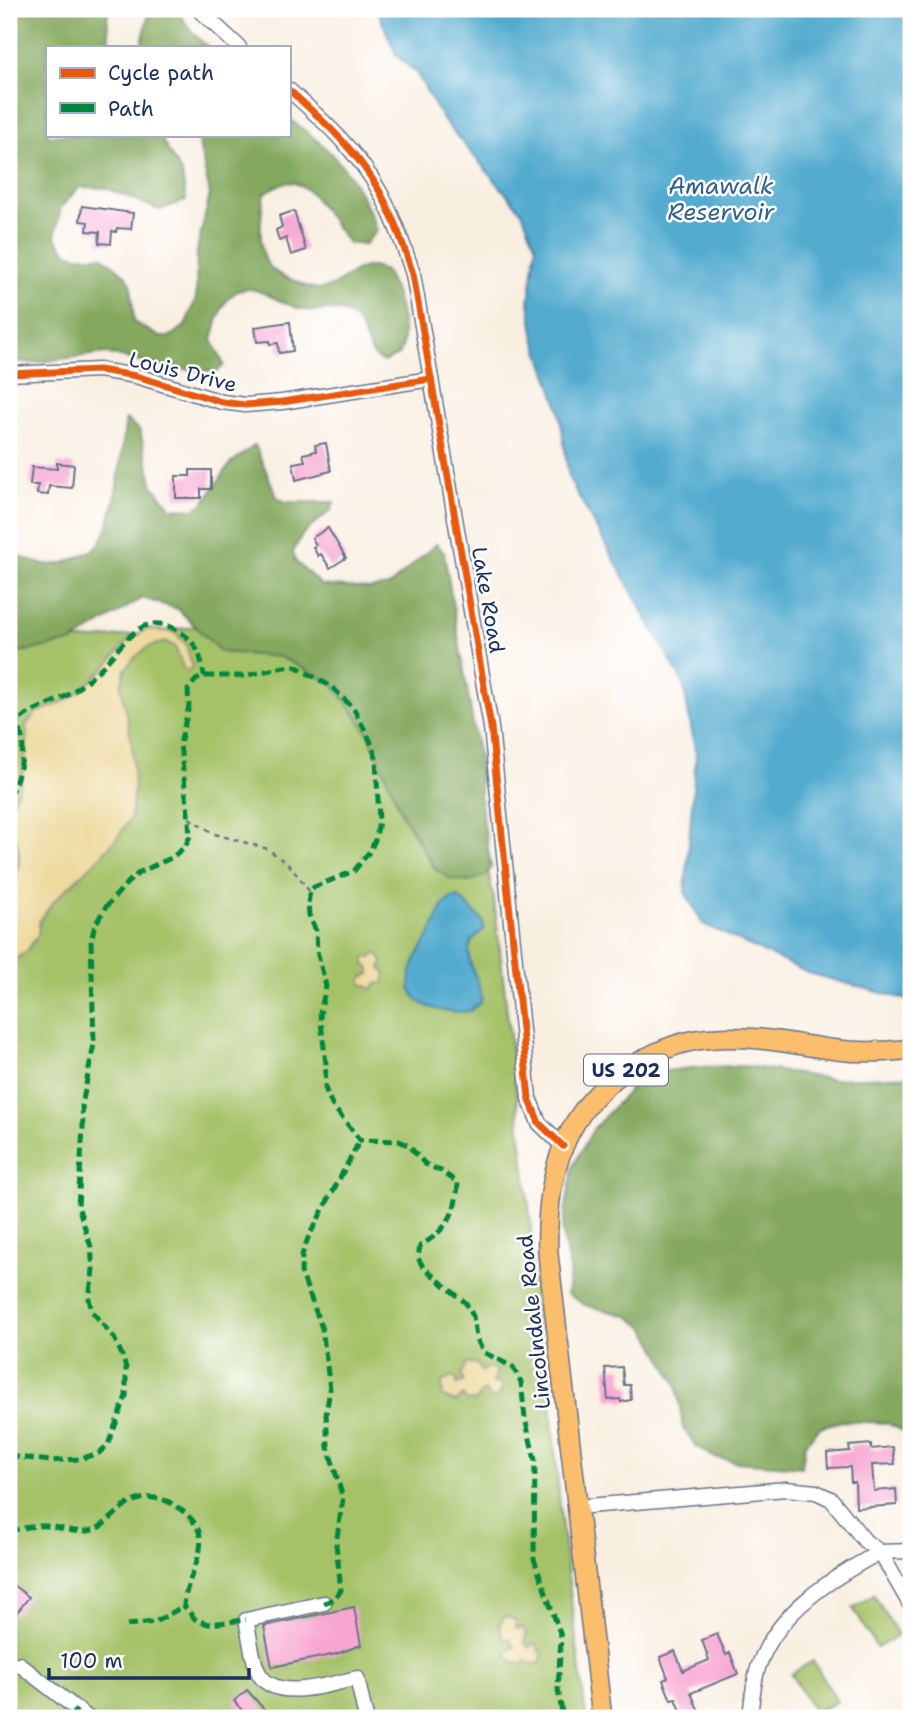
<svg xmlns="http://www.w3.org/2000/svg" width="920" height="1727" font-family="'Shantell Sans',sans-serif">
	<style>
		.green { fill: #a6c269; stroke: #607864; stroke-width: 2 }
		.forest { fill: #84a85d; stroke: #506c5e; stroke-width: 2 }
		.sand { fill: #eeda9e; stroke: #84847e; stroke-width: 2 }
		.water { fill: #52abcf; stroke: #366d96; stroke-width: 2 }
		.building { fill: #f8a6d1 }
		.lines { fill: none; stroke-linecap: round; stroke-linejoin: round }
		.minor-casing { stroke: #69728c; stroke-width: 17 }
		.major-casing { stroke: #69728c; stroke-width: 22 }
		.path { stroke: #69728c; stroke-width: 2.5; stroke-dasharray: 5 5; stroke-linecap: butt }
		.minor { stroke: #fff; stroke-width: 14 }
		.major { stroke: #fabe6d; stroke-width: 19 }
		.quiet { stroke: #00873e; stroke-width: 5; stroke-dasharray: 10 5; stroke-linecap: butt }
		.cycleway-casing { stroke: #fff; stroke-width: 11 }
		.cycleway { stroke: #e8590c; stroke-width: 7 }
		.labels { text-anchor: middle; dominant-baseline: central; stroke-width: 5; stroke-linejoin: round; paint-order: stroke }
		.shield { fill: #fff; stroke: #5f6d8e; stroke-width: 2 }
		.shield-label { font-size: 19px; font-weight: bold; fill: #1b2f5e }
		.street-label { font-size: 21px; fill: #1b2f5e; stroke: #fff }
		.water-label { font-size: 23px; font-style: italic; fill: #31618b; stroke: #fff }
	</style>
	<rect width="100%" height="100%" fill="#fff"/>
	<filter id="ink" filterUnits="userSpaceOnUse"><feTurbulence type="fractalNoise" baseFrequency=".0143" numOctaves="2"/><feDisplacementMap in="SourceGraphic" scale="14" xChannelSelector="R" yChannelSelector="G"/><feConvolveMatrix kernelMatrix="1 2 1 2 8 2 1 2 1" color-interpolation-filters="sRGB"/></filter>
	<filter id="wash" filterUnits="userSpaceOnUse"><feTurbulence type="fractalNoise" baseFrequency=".00686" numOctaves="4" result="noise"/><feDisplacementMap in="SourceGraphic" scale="28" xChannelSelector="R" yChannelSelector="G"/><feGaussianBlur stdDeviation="1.57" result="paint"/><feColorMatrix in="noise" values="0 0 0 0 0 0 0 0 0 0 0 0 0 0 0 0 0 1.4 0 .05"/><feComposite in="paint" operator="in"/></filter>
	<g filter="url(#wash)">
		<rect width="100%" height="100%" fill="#f9efe1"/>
		<g class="green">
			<path d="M245,620L383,675L482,841L494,900L511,1046L530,1216L537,1325L551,1407L562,1528L586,1718H9V645L97,639L140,634L147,629L163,631Z"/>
			<path d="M874,1595L898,1635L877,1648L853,1608Z"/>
			<path d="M813,1661L837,1701L815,1713L791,1674Z"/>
		</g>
		<g class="forest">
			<path d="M9,9H109L107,16L110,47H47V135H159L182,174L186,200L159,210L106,188L79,187L61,207L55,236C69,261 75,256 102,256L126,276L131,283L134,322L160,337H169L185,326L196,298L197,250L210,194L197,135H289V119C334,149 358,179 377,230L365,244L348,243L312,194C293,177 283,180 264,194C261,213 256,254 271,268C277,275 287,278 295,281C305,286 315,291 326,288C351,281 355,258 385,271C397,292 409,330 400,354L384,362C363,354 368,330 352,317C337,305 321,313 305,310C298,309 291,305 285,303C275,299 260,290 250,289C223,288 217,321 212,340L224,365L217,372L161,367L105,353L33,363L9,360Z"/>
			<path d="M161,9H176L193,33L208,47H144L142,43L149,13Z"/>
			<path d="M126,419L140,431L153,486L171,508L193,509L202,505L231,463L255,445L277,497L286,502H334L331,510L302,535L293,552L295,561L321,585L369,589L389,586L436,544L444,553L479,759L480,800L491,867L487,875L469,882L451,879L435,869L403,816L367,731L332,683L280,657L221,652L178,609L142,598L72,642L9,654V549C30,563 50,571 74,559C80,556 88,553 94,549C117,531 121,449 126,419Z"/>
			<path d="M745,1066L832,1079L911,1076V1435L887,1423L842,1421L820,1427L805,1444L802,1467L736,1462L714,1457L696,1446L683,1428L677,1385L646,1329L628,1316L585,1305L567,1294L570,1272L562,1230L573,1166L594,1128L637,1082L657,1072L700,1067Z"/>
		</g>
		<g class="sand">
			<path d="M147,629L174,632L186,644L192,666L187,672L183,667L175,646L165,642L148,647L133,659L125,670L121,686L132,743L134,789L131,817L117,838L96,861L55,900L40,920L38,935L27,951L9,963V888C19,877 21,857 17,842C15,835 10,829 9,821C8,807 15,798 20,785C26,765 28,745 26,725L36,713L67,700L82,690L106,667L128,641Z"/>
			<path d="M375,954H378L383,961L381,968L386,974L384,983L377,984L373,989L362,984V977L370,974V969L365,964V957L371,958Z"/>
			<path d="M467,1363L477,1364L482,1372L487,1368L494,1369L496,1374L492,1383H499L503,1389L496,1399H491L485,1391L480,1394L475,1402L466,1400L463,1395L456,1402L443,1397L442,1382L453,1376L457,1379V1384L464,1381L461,1375Z"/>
			<path d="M506,1616L517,1621L515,1626L518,1629L522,1627L526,1634L525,1644L530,1647L533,1644H537L539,1651L543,1652L540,1663L531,1664L526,1661L523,1665C518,1661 508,1663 507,1654L510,1648L515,1647L511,1643V1639L506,1640L502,1636L499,1625Z"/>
		</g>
		<g class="water">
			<path d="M377,9H911V1001L808,973L703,924L685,892L696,754L683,683L569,479L559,408L535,339L529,302L536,247L522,212L443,120L417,74L396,55Z"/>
			<path d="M459,897L483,921L484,928C481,933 475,937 472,941C461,960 484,983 481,1002L470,1011L456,1012L440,1010L429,1007L418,1001L410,989L411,972L416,958L430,935L444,904L452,898Z"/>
		</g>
		<g id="blocks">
			<g class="building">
				<path d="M82,206L133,213L131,229L117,228L116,232L112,231L111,244L99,243L100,232L87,231L88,222L80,221Z"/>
				<path d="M294,211L306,250L291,255L286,238L279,241L276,230L282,227L279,216Z"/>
				<path d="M290,322L293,351L279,353L278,343L270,344V341L257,342L255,327Z"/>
				<path d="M326,443L331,471L296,480L293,463L305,461L303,454L316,451L315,445Z"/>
				<path d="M57,463L74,465L72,488L49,486L48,495L37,494L38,485H30L32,467L57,469Z"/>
				<path d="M190,470H211V489H201V498H176V476H190Z"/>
				<path d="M328,528L346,558L330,568L321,554L318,556L313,547L316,545L312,538Z"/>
				<path d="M622,1367L624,1385H630L631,1400L621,1402L620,1399L608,1400L605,1368Z"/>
				<path d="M871,1444V1449L893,1447L895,1464L872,1465L874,1491L896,1489L897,1505L856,1508L855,1482H851L850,1467L828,1468L827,1453L850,1451L849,1446Z"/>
				<path d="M9,1582L29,1597L15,1615L9,1611Z"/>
				<path d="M354,1607L361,1645L336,1654L272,1667L264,1626Z"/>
				<path d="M717,1634L726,1655L730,1653L738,1674L691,1693L699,1712L684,1718L676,1699L671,1700L663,1680L668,1678L660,1657L675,1651L683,1671L709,1660L702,1640Z"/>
				<path d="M247,1690L272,1718H249L234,1701Z"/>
			</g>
		</g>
	</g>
	<g filter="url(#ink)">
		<use href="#blocks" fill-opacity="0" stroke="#69728c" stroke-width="2"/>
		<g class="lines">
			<g class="minor-casing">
				<g id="minor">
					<path d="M198,9L239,47"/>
					<path d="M289,90C323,120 358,152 380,192C394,218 404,246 413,274L491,727L529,1098L539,1123L563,1146"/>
					<path d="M9,374L99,370L136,376L222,402L245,405L282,402L431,379"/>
					<path d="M577,1507L786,1489L816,1492L831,1499L865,1541L880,1552C832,1578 778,1611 759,1665C753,1682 752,1700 750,1718"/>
					<path d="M911,1551L880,1552L911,1606"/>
					<path d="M324,1603L246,1620C250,1636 251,1654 257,1669C270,1705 330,1684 357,1678L366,1718"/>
					<path d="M19,1664L88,1718"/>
				</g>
			</g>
			<g class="major-casing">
				<path id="major" d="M602,1718L548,1254C545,1175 564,1106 636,1064C660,1049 688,1039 716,1038C757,1035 797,1045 837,1050C862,1053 887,1052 911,1049"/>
			</g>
			<path class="path" d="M189,818L215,834L268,849L291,867L310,892"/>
			<use href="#minor" class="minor"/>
			<use href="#major" class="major"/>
			<g class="quiet">
				<path d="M9,728C15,724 20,719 26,715C41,706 60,701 74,691C84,683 94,675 103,666C123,646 141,610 175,629C196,640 201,654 204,676"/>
				<path d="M9,797C20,773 29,747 17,722"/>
				<path d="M9,835L15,868L9,883"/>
				<path d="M9,1456L50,1461L80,1459L99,1453L108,1445L126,1396V1368L122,1355L114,1338L92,1311L89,1299L93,1270L91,1247L78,1206L83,1128L82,1105L94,1044L91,940L95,925L105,908L126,884L140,872L171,858L185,847L190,836L189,822L180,744L189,706L188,690L196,680L204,676H244L284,667L295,666L332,687L354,709L370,740L376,758L379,822L375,840L370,851L354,871L314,887L310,892L308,903L309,915L316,931L317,951L326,986L320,1014L326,1064L325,1088L332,1105L360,1140L399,1141L408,1145L425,1164L441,1171L458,1183C456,1216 446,1230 420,1246L418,1258L423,1267L466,1303L473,1316L476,1337L483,1352L513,1367L521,1382L525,1418L535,1460L534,1559L561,1636L558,1689L563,1718"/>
				<path d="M9,1531C21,1529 33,1525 46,1526C59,1527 74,1533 88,1531C106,1529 116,1509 132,1502C147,1495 164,1497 177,1507C224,1538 187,1565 184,1606L195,1619L208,1624L246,1620"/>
				<path d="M324,1603L335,1599L341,1590L336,1544L343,1498L328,1447L326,1414L330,1389L322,1328L301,1272L302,1255L308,1238L360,1140"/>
				<path d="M127,1625L155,1622L184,1606"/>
				<path d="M71,1718L78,1708"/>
			</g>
			<g class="cycleway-casing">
				<g id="cycleway">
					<path d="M289,90C323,120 358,152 380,192C394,218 404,246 413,274L491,727L529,1098L539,1123L563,1146"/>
					<path d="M9,374L99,370L136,376L222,402L245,405L282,402L431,379"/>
				</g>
			</g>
			<use href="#cycleway" class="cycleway"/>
		</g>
	</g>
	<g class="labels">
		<rect class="shield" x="584" y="1054.5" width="84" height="31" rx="5"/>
		<g class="shield-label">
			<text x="626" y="1070">US 202</text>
		</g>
		<g class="street-label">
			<text transform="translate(183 372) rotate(14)">Louis Drive</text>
			<text transform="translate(488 600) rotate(80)">Lake Road</text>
			<text transform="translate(534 1322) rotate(-96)">Lincolndale Road</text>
		</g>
		<g class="water-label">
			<text x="721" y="186">Amawalk<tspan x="721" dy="26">Reservoir</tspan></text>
		</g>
	</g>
	<rect width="920" height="1727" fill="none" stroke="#fff" stroke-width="35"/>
	<rect x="46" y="46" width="245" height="91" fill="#ffffff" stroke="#a4acbf" stroke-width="2"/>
	<rect x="60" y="68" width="35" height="10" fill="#e8590c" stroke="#a4acbf" stroke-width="2"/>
	<text x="108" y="80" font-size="21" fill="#1b2f5e">Cycle path</text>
	<rect x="60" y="103" width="35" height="10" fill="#00873e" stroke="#a4acbf" stroke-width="2"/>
	<text x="108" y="116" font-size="21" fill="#1b2f5e">Path</text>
	<path d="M49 1668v10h200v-10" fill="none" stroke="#1b2f5e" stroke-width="3.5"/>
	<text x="60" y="1668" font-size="21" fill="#1b2f5e" stroke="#ffffff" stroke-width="5" paint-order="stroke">100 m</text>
</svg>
